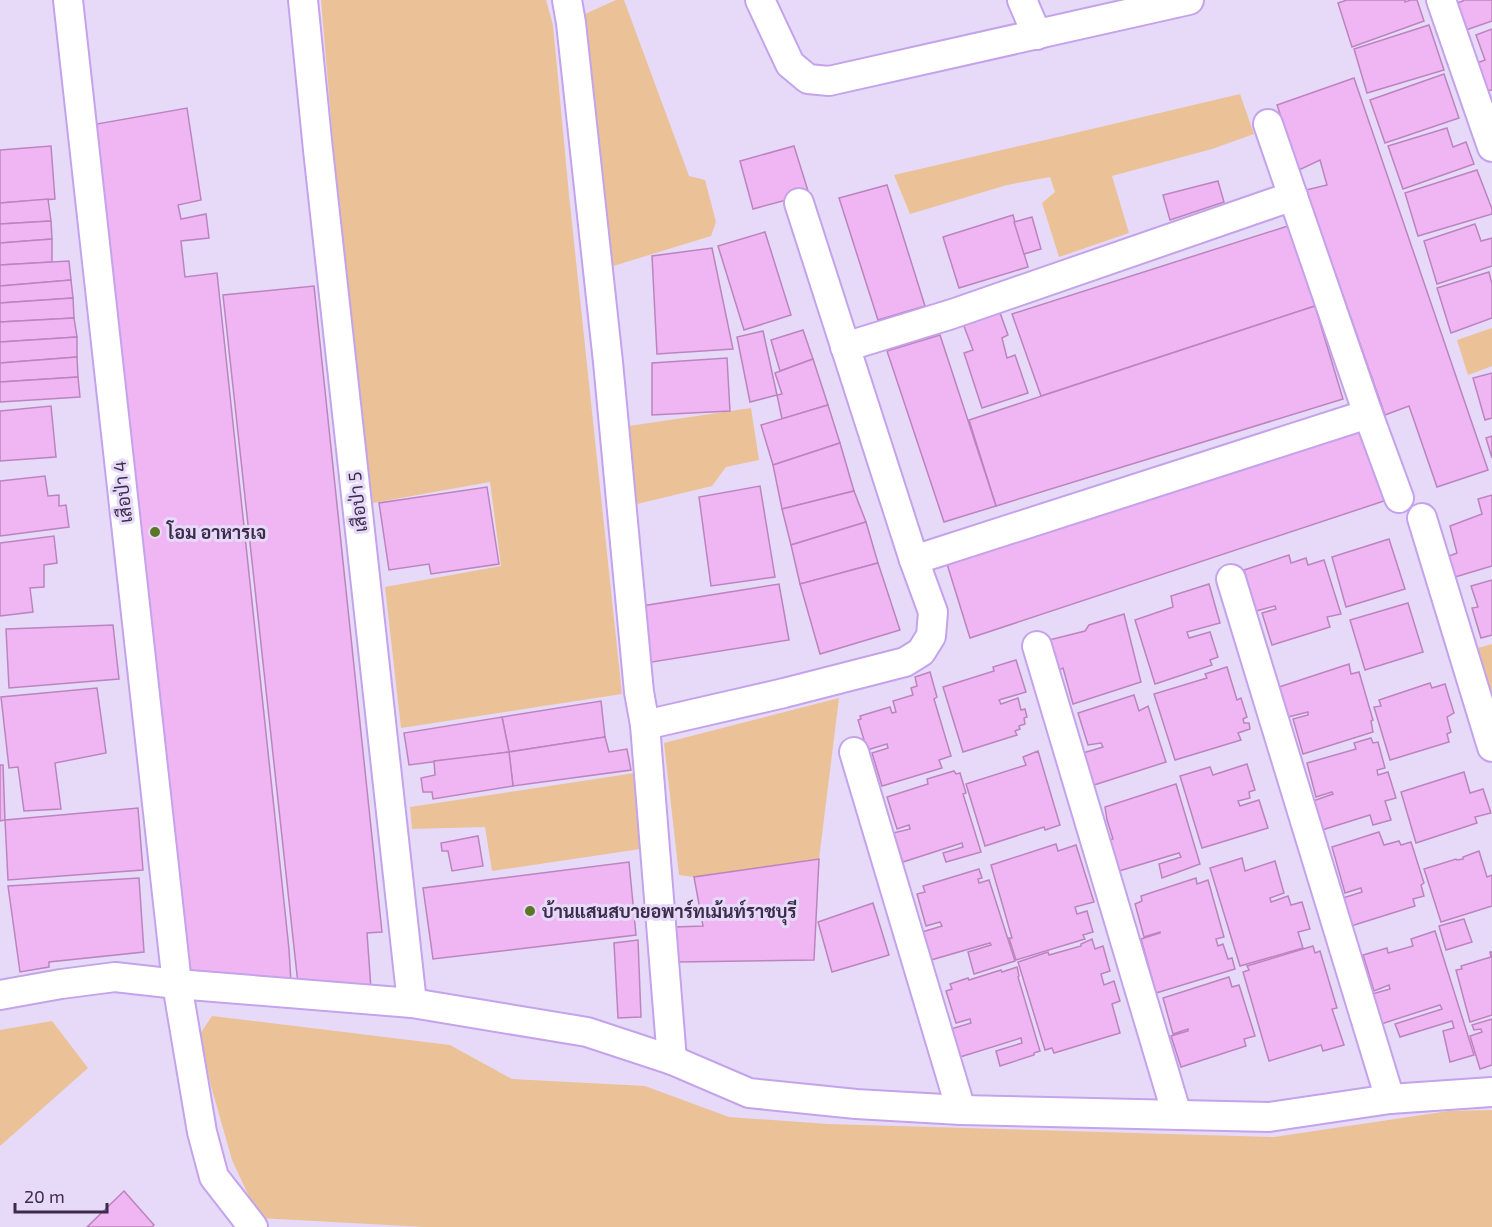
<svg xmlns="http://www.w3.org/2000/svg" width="1492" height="1227" font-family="'Exo 2',Sarabun,sans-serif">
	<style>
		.green { fill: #ebc198 }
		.building { fill: #f0b5f3; stroke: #bc84bf; stroke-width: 1.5 }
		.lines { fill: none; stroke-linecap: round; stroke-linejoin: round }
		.minor-casing { stroke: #c4a3eb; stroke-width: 32 }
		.minor { stroke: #fff; stroke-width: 28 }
		.poi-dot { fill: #5c7628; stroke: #e7daf8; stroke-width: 2 }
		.labels { text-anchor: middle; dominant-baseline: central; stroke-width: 6; stroke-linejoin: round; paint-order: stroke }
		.street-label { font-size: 18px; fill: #3b2d4a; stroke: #e7daf8 }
		.poi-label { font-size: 18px; font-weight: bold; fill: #3b2d4a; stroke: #e7daf8; text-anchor: start }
	</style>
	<rect width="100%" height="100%" fill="#e7daf8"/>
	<g class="green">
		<path d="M321,0H546L553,25L569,195L622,694L401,728L385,587L501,566L490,482L373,503L345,286Z"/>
		<path d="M616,0H624L689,176L705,180L716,222L711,236L610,267L585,14Z"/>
		<path d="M1240,94L1254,134L1212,149L1112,176L1129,233L1059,257L1042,203L1055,192L1050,177L1007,185L910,214L894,175L1058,137Z"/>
		<path d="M1492,328V366L1468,375L1457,340Z"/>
		<path d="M751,408L759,460L726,467L712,486L633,505L622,427Z"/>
		<path d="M1492,644V707L1474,649Z"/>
		<path d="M839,698L819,859L694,877L679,875L664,743Z"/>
		<path d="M635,773L647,848L492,871L485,827L412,829L410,807Z"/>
		<path d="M212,1016L450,1045L512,1079L645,1086L729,1117L828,1124L1274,1137L1449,1111L1492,1110V1227H424L259,1218L232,1160L211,1086L200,1034Z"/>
		<path d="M52,1021L88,1068L0,1146V1030Z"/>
	</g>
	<g class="building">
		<path d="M1347,0H1405V2L1411,0H1417L1424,21L1352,47L1338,3Z"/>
		<path d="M1463,0H1492V21L1466,30L1457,3L1463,1Z"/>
		<path d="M1429,25L1444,70L1367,93L1354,49Z"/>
		<path d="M1492,29V90L1486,91L1477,63L1485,60L1476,35Z"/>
		<path d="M1444,74L1459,118L1385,143L1370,100Z"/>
		<path d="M1354,78L1488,470L1437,487L1409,406L1385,415L1306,190L1327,185L1320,160L1299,170L1277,105Z"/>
		<path d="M187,108L201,200L178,205L181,219L206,214L209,238L181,241L185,277L217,273L289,949L291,983L186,973L91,125Z"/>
		<path d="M1447,128L1453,147L1466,142L1474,164L1403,189L1388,146Z"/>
		<path d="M51,146L55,199L0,203V150Z"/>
		<path d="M794,146L809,194L753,209L740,161Z"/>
		<path d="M1477,170L1492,209V214L1418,236L1405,193Z"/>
		<path d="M1218,181L1224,202L1170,220L1163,195Z"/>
		<path d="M887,185L925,306L878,320L839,198Z"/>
		<path d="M48,199L51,221L0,224V203Z"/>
		<path d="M1013,215L1028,267L959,288L943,237Z"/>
		<path d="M1032,217L1041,249L1024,254L1014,222Z"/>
		<path d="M51,221L52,239L0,243V224Z"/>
		<path d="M1475,224L1481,241L1492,238V266L1437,284L1424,241Z"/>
		<path d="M1291,225L1315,306L1041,396L1012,314Z"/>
		<path d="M765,232L791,315L744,330L718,246Z"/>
		<path d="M52,239V262L0,265V243Z"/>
		<path d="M712,248L733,349L657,354L652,256Z"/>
		<path d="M69,261L71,280L0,286V265Z"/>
		<path d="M1489,272L1492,284V318L1451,333L1437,288Z"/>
		<path d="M71,280L73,298L0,303V286Z"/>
		<path d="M314,286L382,932L367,933L371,989L298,984L223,295Z"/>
		<path d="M73,298L74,318L0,322V303Z"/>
		<path d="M1315,306L1343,399L996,506L969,420Z"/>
		<path d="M999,310L1008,335L1002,338L1007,358L1015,355L1028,393L982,408L964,353L973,350L962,321Z"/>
		<path d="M74,318L77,337L0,342V322Z"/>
		<path d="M803,330L813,359L780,371L771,340Z"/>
		<path d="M763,331L777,395L750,402L737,337Z"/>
		<path d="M940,335L996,506L944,522L887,351Z"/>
		<path d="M77,337V357L0,363V342Z"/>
		<path d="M77,357L78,377L0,382V363Z"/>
		<path d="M727,358L730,411L652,415V363Z"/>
		<path d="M813,359L828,405L782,419L777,395L782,394L775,373Z"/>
		<path d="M1492,373V418L1485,420L1473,378Z"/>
		<path d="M78,377L80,397L0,402V382Z"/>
		<path d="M828,405L840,443L773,465L761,425Z"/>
		<path d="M51,406L56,457L0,461V411Z"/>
		<path d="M1365,427L1390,499L970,638L947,564Z"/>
		<path d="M1492,436V458L1486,438Z"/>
		<path d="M840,443L854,491L782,509L773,465Z"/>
		<path d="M45,476L48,496L59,495V506L66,505L69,527L0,536V481Z"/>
		<path d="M760,486L775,577L711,586L699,497Z"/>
		<path d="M487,487L499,564L431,574L429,564L389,570L379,503Z"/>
		<path d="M854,491L866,522L791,545L782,509Z"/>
		<path d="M1492,495V566L1455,577L1449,556L1457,553L1450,526L1482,514L1478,499Z"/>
		<path d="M866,522L878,563L800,584L791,545Z"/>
		<path d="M54,536L57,563L44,565V587L30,588L33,612L0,616V543Z"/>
		<path d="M1389,539L1405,589L1346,607L1332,557Z"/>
		<path d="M1289,555L1291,563L1306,558L1308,565L1324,560L1341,614L1327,617L1330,627L1272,645L1262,613L1276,609L1275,606L1256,611L1244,570Z"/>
		<path d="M878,563L900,630L820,654L800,584Z"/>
		<path d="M1492,580V635L1481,638L1472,608L1478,607L1471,586Z"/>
		<path d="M779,584L789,640L646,663L642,606Z"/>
		<path d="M1209,584L1220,623L1187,632L1189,638L1210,632L1218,657L1210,660L1212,665L1155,684L1135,620L1173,607L1171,596Z"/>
		<path d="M1408,603L1423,652L1365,670L1350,620Z"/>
		<path d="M1124,614L1141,682L1073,704L1063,668L1059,670L1049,640L1085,631L1089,625Z"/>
		<path d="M113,625L119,679L9,688L6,629Z"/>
		<path d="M1016,660L1026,692L999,700L1001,704L1018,698L1021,710L1025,709L1027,717L1024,718L1025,724L1019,726L1020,729L1015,731L1017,735L963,752L943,687L994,671L993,667Z"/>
		<path d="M1349,664L1351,674L1359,672L1373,720L1371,721L1373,732L1303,754L1293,719L1308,715V712L1288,717L1279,687Z"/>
		<path d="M1227,667L1237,700L1241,698L1247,717L1243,719L1244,723H1249L1250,729L1238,733L1241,740L1175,760L1154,694L1207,678L1205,674Z"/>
		<path d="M930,672L937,697L934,699L951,756L939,760L942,768L882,786L872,753L888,748L887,744L867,750L858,720L861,719L860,716L890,707L892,713L896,712L893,701L913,695L911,688L917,686L915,677Z"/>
		<path d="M1430,683L1432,688L1445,684L1454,713L1447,717L1451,732L1447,734L1449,742L1390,760L1374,707L1381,706L1379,700Z"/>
		<path d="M97,688L106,753L55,763L61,809L24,811L18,767L9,768L1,697Z"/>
		<path d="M1134,695L1139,711L1148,706L1166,762L1094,785L1083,753L1103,747L1101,743L1088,745L1078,713Z"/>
		<path d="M601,701L605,737L509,752L502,717Z"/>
		<path d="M502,717L509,752L409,765L404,733Z"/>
		<path d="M605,737L609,752L627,749L631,770L513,786L509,752Z"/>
		<path d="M1371,738L1373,743L1378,742L1385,768L1377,770L1378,775L1388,772L1396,798L1385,801L1391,820L1373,825L1370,815L1322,830L1313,801L1333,794L1332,792L1316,797L1307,763L1356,749L1354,743Z"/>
		<path d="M1038,751L1060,825L1045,830L1044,827L985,846L966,784L1026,765L1023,757Z"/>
		<path d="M509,752L513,786L433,799L432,792H423L421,778L435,775L434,761Z"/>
		<path d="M1247,764L1255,790L1249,792L1250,798L1238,801L1240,806L1259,800L1268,828L1202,848L1180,776L1210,767L1213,775Z"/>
		<path d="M0,765H3L5,820L0,821Z"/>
		<path d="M954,771L956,774L960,773L966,793L963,794L981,852L946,862L943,853L963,847L962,843L903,862L893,833L910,829L909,825L897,829L887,797L928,784L927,779Z"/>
		<path d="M1464,772L1470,793L1483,789L1491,813L1475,817L1477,823L1416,843L1401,792Z"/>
		<path d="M1176,784L1200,864L1162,878L1159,864L1181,857L1179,853L1119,871L1108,840L1113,839L1107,820L1105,807Z"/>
		<path d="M138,808L143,870L8,880L5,820Z"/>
		<path d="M1379,832L1384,845L1399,841L1401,845L1411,842L1424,883L1421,885L1424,896L1413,899L1415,906L1351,926L1343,898L1362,892L1361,888L1345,893L1332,847Z"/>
		<path d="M478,836L483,866L452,871L448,851H442L441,843Z"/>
		<path d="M1056,844L1058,851L1076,845L1094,902L1075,907L1077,914L1087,911L1093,932L1083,935L1085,939L1016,960L1009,938H1012L991,865Z"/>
		<path d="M1479,851L1487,877L1492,875V906L1441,922L1424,869L1456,859L1457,860L1463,859V857Z"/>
		<path d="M1242,858L1245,871L1275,861L1284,893L1270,898L1271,902L1288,896L1291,905L1302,902L1310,929L1298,932L1303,948L1240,966L1210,868Z"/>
		<path d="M819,859L814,960L677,962L674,927L703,926L694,877Z"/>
		<path d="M629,862L636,935L433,959L423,888Z"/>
		<path d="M979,869L982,878L978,879L979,883L989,880L1015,961L974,974L968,952L991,945L990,943L931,960L922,932L942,926L940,922L926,926L917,894L925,892L923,886Z"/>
		<path d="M139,878L144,952L49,962V967L20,972L8,886Z"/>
		<path d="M1196,878L1197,884L1208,880L1224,937L1216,939L1218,946L1223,944L1228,959L1232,958L1235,969L1156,993L1141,939L1160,933V932L1144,937L1135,904L1142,901L1141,896Z"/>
		<path d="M873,903L889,955L832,972L818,922Z"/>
		<path d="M1464,919L1472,942L1446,950L1439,926Z"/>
		<path d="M1435,931L1474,1055L1450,1062L1443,1031L1454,1028L1452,1021L1400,1037L1395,1024L1442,1009L1440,1005L1381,1024L1372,994L1390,989L1389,985L1374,991L1363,955L1387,948L1388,953L1413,946L1411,939Z"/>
		<path d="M1092,939L1095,949L1103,946L1110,971L1101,974L1104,985L1114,981L1120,1001L1112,1004L1120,1033L1054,1053L1052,1048L1045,1050L1018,962L1048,952L1049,955L1081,946V944Z"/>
		<path d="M638,940L641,1017L618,1018L614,943Z"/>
		<path d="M1313,946L1315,953L1320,951L1337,1008L1332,1009L1344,1045L1323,1051L1321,1045L1269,1061L1243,972L1249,970L1247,966Z"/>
		<path d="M1490,952H1492V1015L1470,1022L1456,970L1462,969L1461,966L1491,957Z"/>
		<path d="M1017,967L1019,976L1018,977L1040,1051L1034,1053V1055L1000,1066L996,1051L1022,1043L1021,1038L960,1057L951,1029L971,1023L970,1019L956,1023L946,991L952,989L950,984L968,978L969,980L1001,970L1002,972Z"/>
		<path d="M1229,977L1232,987L1239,985L1255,1036L1244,1039L1246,1046L1181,1067L1171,1036L1188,1031V1029L1173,1034L1163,998Z"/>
		<path d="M1492,1019V1065L1480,1069L1470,1036L1482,1032L1481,1029L1474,1030L1472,1025Z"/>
		<path d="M124,1191L154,1225L152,1227H87Z"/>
	</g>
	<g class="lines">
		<g class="minor-casing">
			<g id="minor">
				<path d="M68,0L177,984L202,1132L214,1177L253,1227"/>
				<path d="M303,0L318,150L412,1003"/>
				<path d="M567,0L571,23L608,362L639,692L645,725L672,1060"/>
				<path d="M760,0L790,64L808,79L829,81L1189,0"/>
				<path d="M1022,0L1037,35"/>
				<path d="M1441,0L1492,147"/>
				<path d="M1268,124L1368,414L1399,498"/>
				<path d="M845,347L952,314L1293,196"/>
				<path d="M1422,518L1492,747"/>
				<path d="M914,560L1368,414"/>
				<path d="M1231,579L1390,1099"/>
				<path d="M1037,646L1177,1115"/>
				<path d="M645,725L784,693L905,662L921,652L931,636L933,612L914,560L799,203"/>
				<path d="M854,752L961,1110"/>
				<path d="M0,995L61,984L115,977L177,984L412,1003L587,1032L672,1060L749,1093L856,1104L961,1110L1269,1117L1390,1099L1492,1092"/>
			</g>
		</g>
		<use href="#minor" class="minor"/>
	</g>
	<g class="poi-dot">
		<circle cx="155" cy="532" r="6"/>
		<circle cx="530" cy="911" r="6"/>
	</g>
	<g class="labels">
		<g class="street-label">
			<text transform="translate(122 492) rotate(-96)">เสือป่า 4</text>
			<text transform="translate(357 502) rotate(-96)">เสือป่า 5</text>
		</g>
		<g class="poi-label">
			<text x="167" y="532">โอม อาหารเจ</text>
			<text x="542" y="911">บ้านแสนสบายอพาร์ทเม้นท์ราชบุรี</text>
		</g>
	</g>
	<path d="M15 1203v9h92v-9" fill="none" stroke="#3b2d4a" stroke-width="3"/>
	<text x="24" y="1203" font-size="18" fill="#3b2d4a" stroke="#e7daf8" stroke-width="4.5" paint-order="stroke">20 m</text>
</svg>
